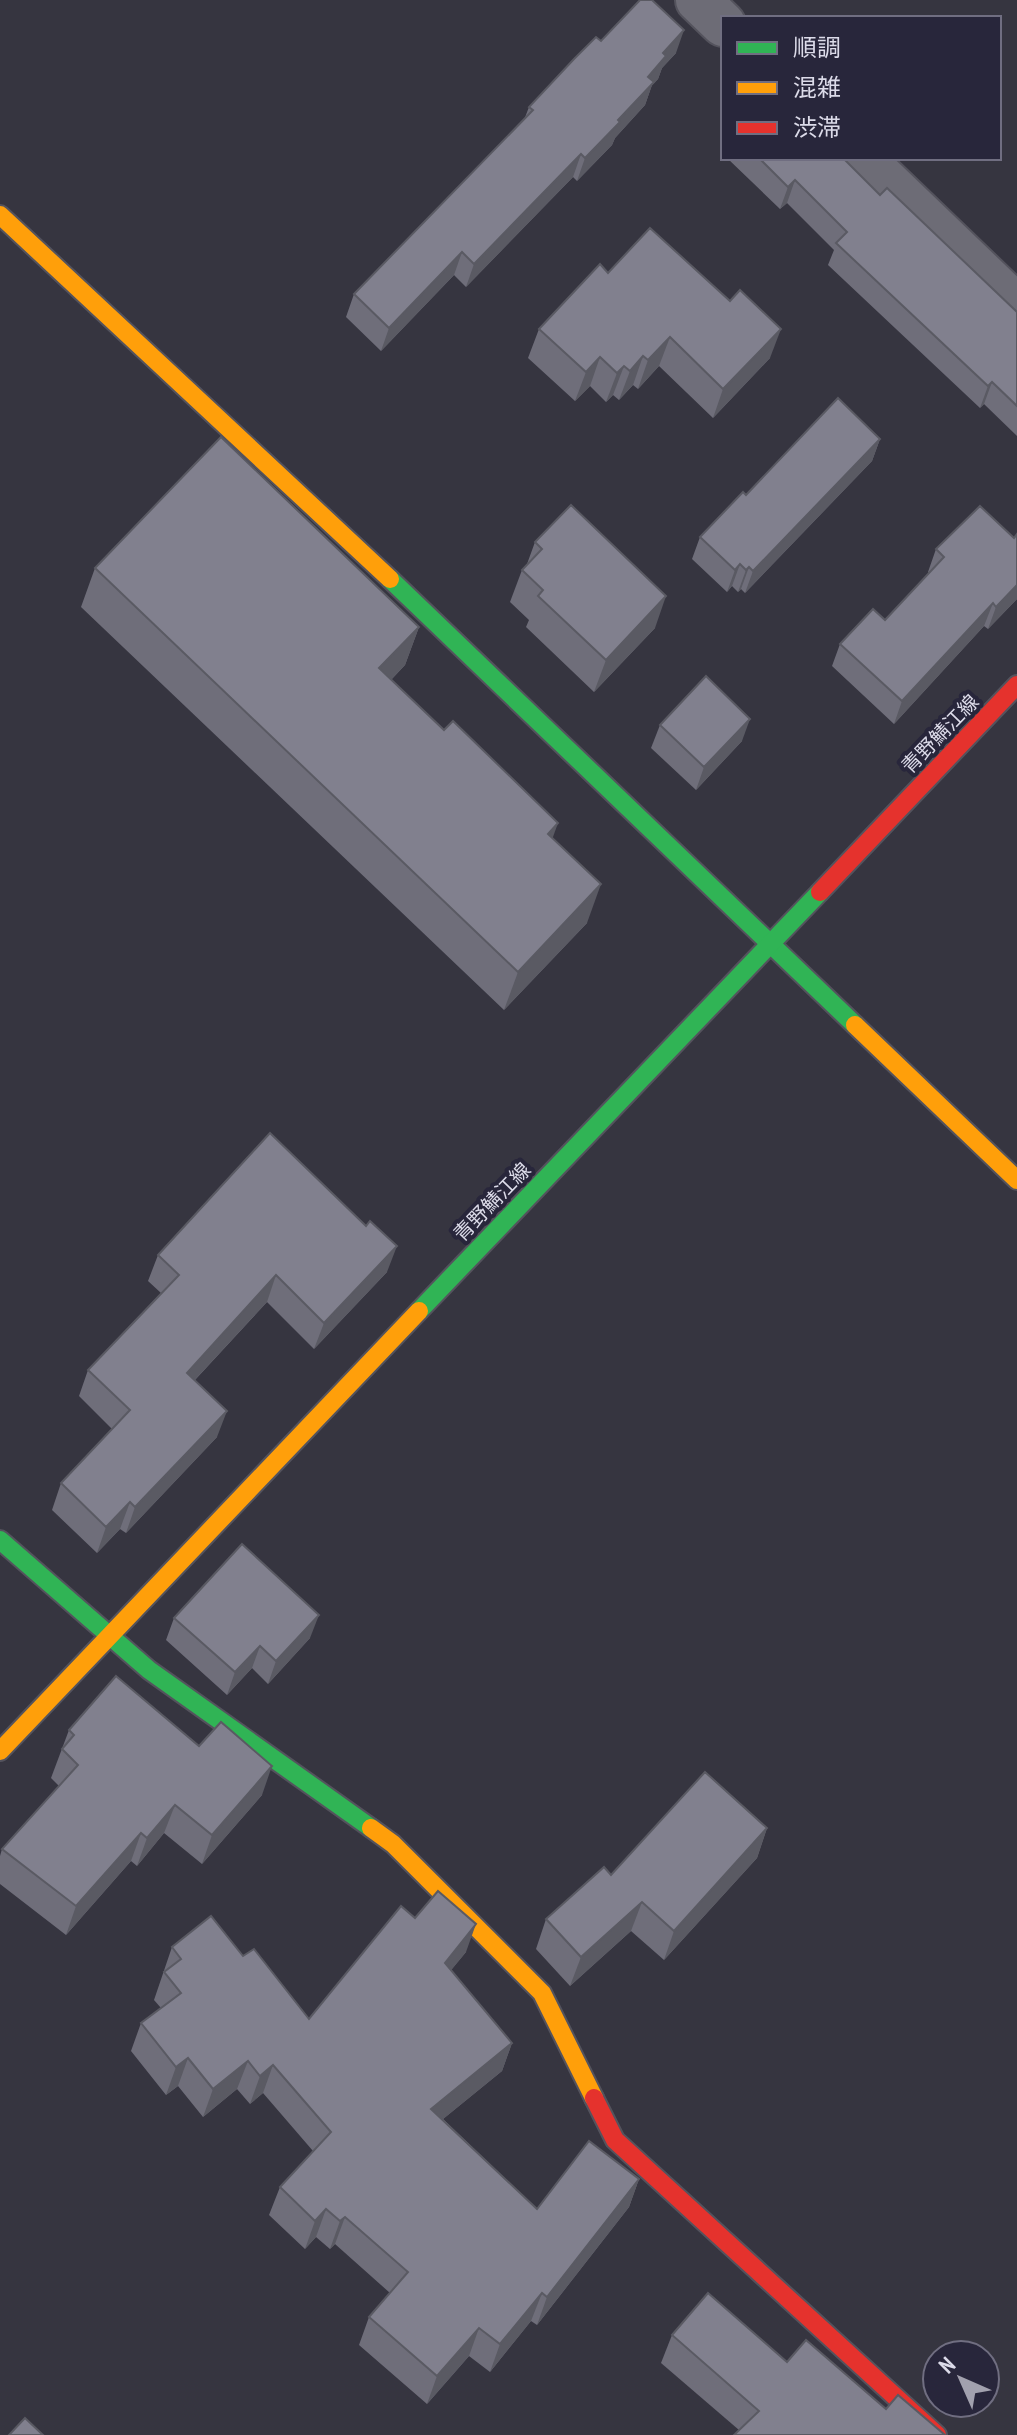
<svg xmlns="http://www.w3.org/2000/svg" width="1017" height="2435" font-family="'PT Sans Narrow','Noto Sans JP',sans-serif">
	<style>
		.lines { fill: none; stroke-linecap: round; stroke-linejoin: round }
		.street-casing { stroke: #54535d; stroke-width: 48 }
		.fast-casing { stroke: #54535d; stroke-width: 22 }
		.slow-casing { stroke: #54535d; stroke-width: 22 }
		.jam-casing { stroke: #54535d; stroke-width: 22 }
		.street { stroke: #6d6c76; stroke-width: 44 }
		.fast { stroke: #30b455; stroke-width: 18 }
		.slow { stroke: #ff9f0a; stroke-width: 18 }
		.jam { stroke: #e5322d; stroke-width: 18 }
		.wall { fill: #6f6e7a }
		.shaded-wall { fill: #5a5a63 }
		.building { fill: #81808e; stroke: #5a5a63; stroke-width: 2 }
		.labels { text-anchor: middle; dominant-baseline: central; stroke-width: 8; stroke-linejoin: round; paint-order: stroke }
		.street-label { font-size: 20px; fill: #dcdbe9; stroke: #28263b }
	</style>
	<rect width="100%" height="100%" fill="#363540"/>
	<g class="lines">
		<g class="street-casing">
			<g id="street">
				<path d="M698,0L723,24"/>
				<path d="M862,158L1017,307"/>
			</g>
		</g>
		<g class="fast-casing">
			<g id="fast">
				<path d="M390,579L855,1025"/>
				<path d="M419,1311L820,892"/>
				<path d="M0,1540L149,1670L371,1828"/>
			</g>
		</g>
		<g class="slow-casing">
			<g id="slow">
				<path d="M0,215L390,579"/>
				<path d="M855,1025L1017,1180"/>
				<path d="M0,1751L419,1311"/>
				<path d="M371,1828L393,1844L542,1993L594,2098"/>
			</g>
		</g>
		<g class="jam-casing">
			<g id="jam">
				<path d="M820,892L1017,685"/>
				<path d="M594,2098L615,2140L937,2435"/>
			</g>
		</g>
		<use href="#street" class="street"/>
		<use href="#fast" class="fast"/>
		<use href="#slow" class="slow"/>
		<use href="#jam" class="jam"/>
	</g>
	<g class="wall">
		<path d="M601,41L676,53L662,68L658,79L652,85L645,105L615,138L612,145L577,181L573,177L466,287L454,275L381,351L346,317L354,294L524,120L529,107Z"/>
		<path d="M727,158H843L880,195L1017,312V436L984,404L980,408L828,265L834,250L787,203L780,209Z"/>
		<path d="M608,273L770,358L713,418L659,366L638,389L633,385L619,400L613,395L606,402L590,386L575,401L528,358L539,329Z"/>
		<path d="M880,439L872,461L745,593L741,589L738,592L732,586L727,592L692,559L700,537L746,495Z"/>
		<path d="M535,542L655,628L594,692L526,627L529,620L510,602L522,570L527,564Z"/>
		<path d="M936,549L1017,599L988,629L984,626L894,724L832,666L840,644L885,620L929,573L928,572Z"/>
		<path d="M95,568L419,627L405,665L391,680L552,838L587,923L504,1010L81,607Z"/>
		<path d="M660,725L742,741L696,790L651,748Z"/>
		<path d="M158,1255L387,1272L314,1349L267,1302L195,1380L217,1437L126,1533L120,1529L97,1553L52,1510L61,1483L112,1429L79,1396L88,1370L161,1293L148,1281Z"/>
		<path d="M174,1618L310,1638L268,1684L252,1668L227,1695L166,1640Z"/>
		<path d="M69,1730L199,1746L262,1795L202,1864L164,1833L137,1866L131,1861L66,1935L0,1884V1856L2,1849L59,1786L51,1778Z"/>
		<path d="M767,1828L757,1858L664,1960L631,1931L570,1986L536,1949L546,1919L611,1875Z"/>
		<path d="M415,1918L466,1952L451,1970L512,2043L502,2071L443,2119L537,2209L639,2179L629,2207L537,2325L531,2321L490,2372L469,2356L427,2404L359,2345L369,2317L390,2293L335,2244L330,2249L316,2237L305,2249L269,2215L280,2187L313,2151L263,2093L250,2104L237,2089L203,2117L178,2086L166,2095L131,2051L141,2023L161,2008L154,2000L172,1947L243,1956L309,2019Z"/>
		<path d="M672,2335L787,2362L886,2409L739,2430L661,2363Z"/>
	</g>
	<g class="shaded-wall">
		<path d="M684,30L676,53L662,68L658,79L652,85L645,105L615,138L612,145L577,181L585,158L618,120L663,53Z"/>
		<path d="M581,154L573,177L466,287L474,264Z"/>
		<path d="M795,180L787,203L780,209L788,187Z"/>
		<path d="M462,252L454,275L381,351L389,328Z"/>
		<path d="M781,329L770,358L713,418L723,389Z"/>
		<path d="M670,337L659,366L638,389L648,360Z"/>
		<path d="M643,356L633,385L619,400L630,371Z"/>
		<path d="M600,357L590,386L575,401L586,372Z"/>
		<path d="M624,366L613,395L606,402L617,373Z"/>
		<path d="M992,382L984,404L980,408L988,386Z"/>
		<path d="M880,439L872,461L745,593L753,571Z"/>
		<path d="M740,564L732,586L727,592L735,570Z"/>
		<path d="M749,567L741,589L738,592L746,570Z"/>
		<path d="M1017,585V599L988,629L996,607Z"/>
		<path d="M666,596L655,628L594,692L606,660Z"/>
		<path d="M993,603L984,626L894,724L902,701Z"/>
		<path d="M419,627L405,665L365,707L379,668Z"/>
		<path d="M750,719L742,741L696,790L704,767Z"/>
		<path d="M558,823L544,862L548,834Z"/>
		<path d="M601,884L587,923L504,1010L518,972Z"/>
		<path d="M397,1246L387,1272L314,1349L324,1323Z"/>
		<path d="M276,1275L267,1302L177,1399L187,1373Z"/>
		<path d="M227,1411L217,1437L126,1533L135,1507Z"/>
		<path d="M130,1502L120,1529L97,1553L106,1527Z"/>
		<path d="M319,1615L310,1638L268,1684L276,1661Z"/>
		<path d="M260,1646L252,1668L227,1695L235,1672Z"/>
		<path d="M272,1766L262,1795L202,1864L212,1835Z"/>
		<path d="M175,1805L164,1833L137,1866L147,1838Z"/>
		<path d="M767,1828L757,1858L664,1960L674,1931Z"/>
		<path d="M141,1833L131,1861L66,1935L76,1906Z"/>
		<path d="M642,1902L631,1931L570,1986L581,1957Z"/>
		<path d="M476,1924L466,1952L435,1990L445,1963Z"/>
		<path d="M512,2043L502,2071L421,2137L431,2109Z"/>
		<path d="M188,2058L178,2086L166,2095L176,2067Z"/>
		<path d="M248,2061L237,2089L203,2117L213,2089Z"/>
		<path d="M273,2065L263,2093L250,2104L260,2076Z"/>
		<path d="M639,2179L629,2207L537,2325L547,2297Z"/>
		<path d="M326,2209L316,2237L305,2249L315,2221Z"/>
		<path d="M345,2217L335,2244L330,2249L340,2221Z"/>
		<path d="M542,2293L531,2321L490,2372L500,2344Z"/>
		<path d="M479,2328L469,2356L427,2404L437,2376Z"/>
	</g>
	<g class="building">
		<path d="M640,0H652L684,30L663,53L666,56L648,77L654,82L618,120L620,122L585,158L581,154L474,264L462,252L389,328L354,294L533,110L529,107L574,59L596,37L601,41Z"/>
		<path d="M759,158H843L880,195L887,188L1017,312V406L992,382L988,386L836,243L847,232L795,180L788,187Z"/>
		<path d="M650,228L730,301L740,290L781,329L723,389L670,337L648,360L643,356L630,371L624,366L617,373L600,357L586,372L539,329L600,264L608,273Z"/>
		<path d="M838,398L880,439L753,571L749,567L746,570L740,564L735,570L700,537L743,492L746,495Z"/>
		<path d="M221,437L419,627L379,668L444,730L453,721L558,823L548,834L601,884L518,972L95,568Z"/>
		<path d="M571,505L666,596L606,660L538,596L543,590L522,570L542,549L535,542Z"/>
		<path d="M980,506L1014,538L1017,534V585L996,607L993,603L902,701L840,644L873,609L885,620L944,557L936,549Z"/>
		<path d="M706,676L750,719L704,767L660,725Z"/>
		<path d="M270,1133L366,1226L370,1221L397,1246L324,1323L276,1275L187,1373L227,1411L135,1507L130,1502L106,1527L61,1483L130,1410L88,1370L179,1275L158,1255Z"/>
		<path d="M242,1544L319,1615L276,1661L260,1646L235,1672L174,1618Z"/>
		<path d="M116,1676L199,1746L221,1722L272,1766L212,1835L175,1805L147,1838L141,1833L76,1906L2,1849L78,1765L62,1749L74,1735L69,1730Z"/>
		<path d="M705,1772L767,1828L674,1931L642,1902L581,1957L546,1919L604,1867L611,1875Z"/>
		<path d="M438,1891L476,1924L445,1963L512,2043L431,2109L537,2209L589,2141L639,2179L547,2297L542,2293L500,2344L479,2328L437,2376L369,2317L408,2272L345,2217L340,2221L326,2209L315,2221L280,2187L331,2132L273,2065L260,2076L248,2061L213,2089L188,2058L176,2067L141,2023L181,1993L164,1972L181,1959L172,1947L211,1916L243,1956L254,1949L309,2019L401,1906L415,1918Z"/>
		<path d="M708,2293L787,2362L806,2340L886,2409L898,2395L945,2435H734L759,2411L672,2335Z"/>
		<path d="M25,2418L43,2435H9Z"/>
	</g>
	<g class="labels">
		<g class="street-label">
			<text transform="translate(940 734) rotate(-46)">青野鯖江線</text>
			<text transform="translate(492 1202) rotate(-46)">青野鯖江線</text>
		</g>
	</g>
	<rect x="721" y="16" width="280" height="144" fill="#28263b" stroke="#706e81" stroke-width="2"/>
	<rect x="737" y="42" width="40" height="12" fill="#30b455" stroke="#706e81" stroke-width="2"/>
	<text x="793" y="56" font-size="24" fill="#dcdbe9">順調</text>
	<rect x="737" y="82" width="40" height="12" fill="#ff9f0a" stroke="#706e81" stroke-width="2"/>
	<text x="793" y="96" font-size="24" fill="#dcdbe9">混雑</text>
	<rect x="737" y="122" width="40" height="12" fill="#e5322d" stroke="#706e81" stroke-width="2"/>
	<text x="793" y="136" font-size="24" fill="#dcdbe9">渋滞</text>
	<g transform="translate(961 2379) rotate(315)"><circle r="38" fill="#28263b" stroke="#706e81" stroke-width="2"/>
	<path d="M0-6L14 30L0 20L-14 30Z" fill="#a2a1ae"/>
	<text y="-12" font-size="22" font-weight="bold" text-anchor="middle" fill="#dcdbe9">N</text>
	</g>
</svg>
